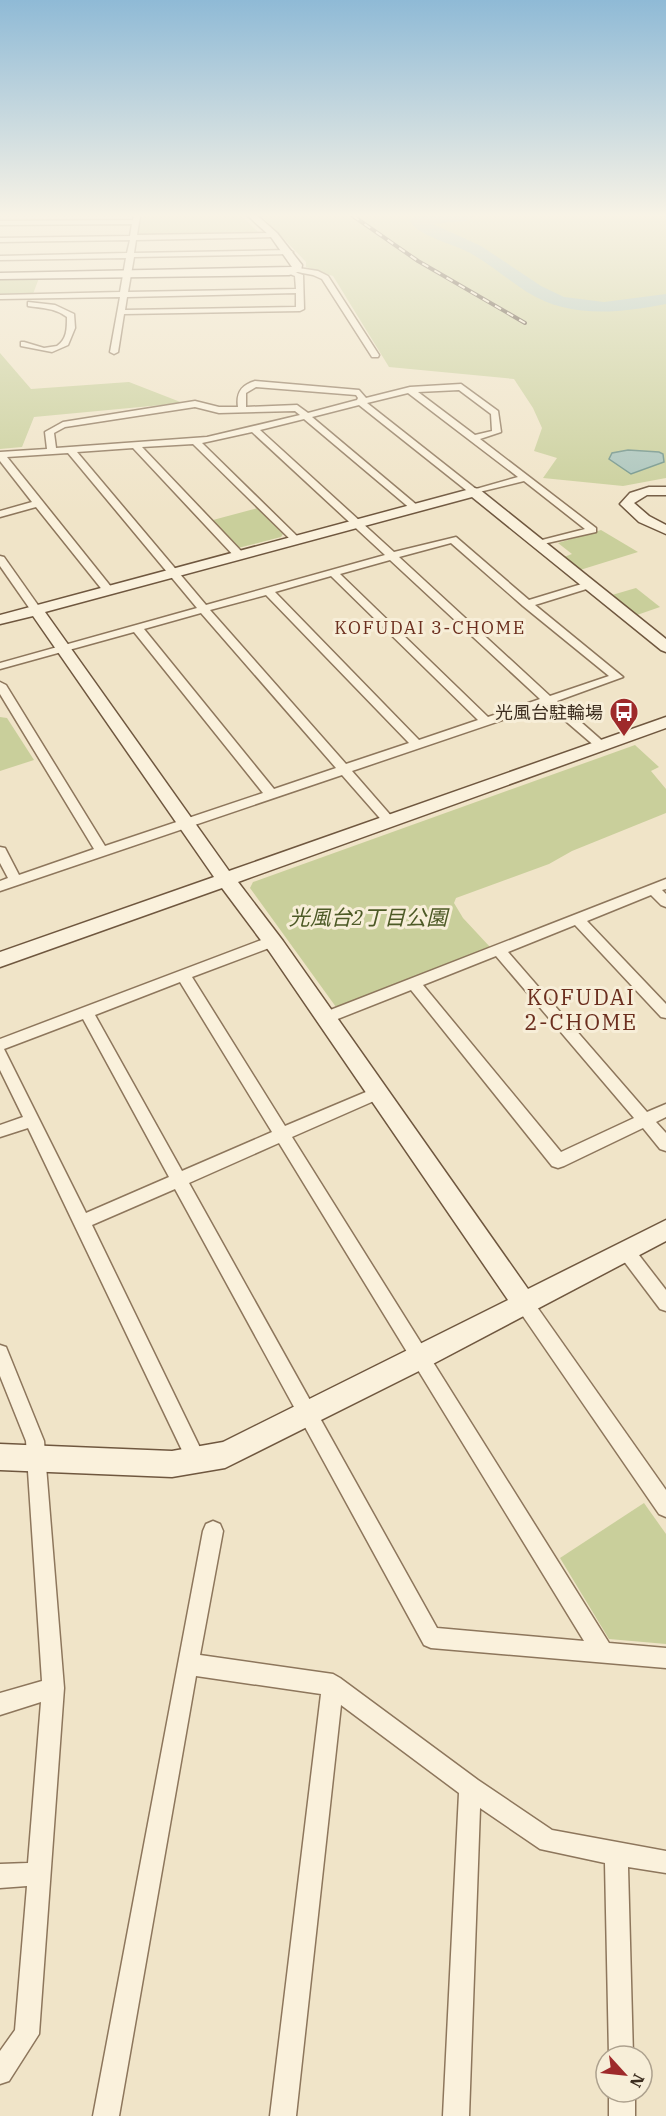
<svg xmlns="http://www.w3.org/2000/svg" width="666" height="2116" font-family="'IBM Plex Serif','Noto Sans JP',serif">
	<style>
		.green { fill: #c9cf9b }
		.water { fill: #a9c4bc; stroke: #6f938a; stroke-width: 1.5 }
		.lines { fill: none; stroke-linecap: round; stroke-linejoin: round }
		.river { fill: #a9c4bc; fill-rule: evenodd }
		.street-casing { stroke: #8d765c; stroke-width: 3 }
		.secondary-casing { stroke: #6f573f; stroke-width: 3 }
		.street { fill: #faf1dc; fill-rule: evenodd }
		.secondary { fill: #faf1dc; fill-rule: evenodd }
		.rail-casing { stroke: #3d2e20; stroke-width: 4 }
		.rail { stroke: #f7eed8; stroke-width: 2; stroke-dasharray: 7; stroke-linecap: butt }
		.labels { text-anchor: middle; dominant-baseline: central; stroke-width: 6; stroke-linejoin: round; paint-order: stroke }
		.far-neighbourhood-label { font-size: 18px; letter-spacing: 1.5px; fill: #6b2e1e; stroke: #f7eed8 }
		.far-poi-label { font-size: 18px; fill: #3d2e20; stroke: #f7eed8; text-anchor: end }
		.park-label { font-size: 21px; font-style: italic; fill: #4d5a26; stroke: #f7eed8 }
		.neighbourhood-label { font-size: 22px; letter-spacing: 1.5px; fill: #6b2e1e; stroke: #f7eed8 }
	</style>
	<rect width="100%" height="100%" fill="#f0e4c8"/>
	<g class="green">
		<path d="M167,216H242L258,232L252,235L137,234L141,217Z"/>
		<path d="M262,216H666V478L623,486L543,478L557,458L534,451L542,428L533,408L514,379L389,367L333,276L306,267V262Z"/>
		<path d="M6,278H39L33,294H0V280Z"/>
		<path d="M0,353L31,389L129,382L183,403L34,417L22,447L0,449Z"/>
		<path d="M258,508L283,534L281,537L238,548L212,522L213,520Z"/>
		<path d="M601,530L638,552L580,570L564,557L572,554L558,543Z"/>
		<path d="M636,588L660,607L637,615L612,595Z"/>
		<path d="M0,717L7,718L34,760L0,771Z"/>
		<path d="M635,745L659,767L651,771L666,789V813L572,851L549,864L456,898L454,903L463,918L490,947L347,1004L336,1007L250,888L253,882Z"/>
		<path d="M644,1503L666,1534V1644L609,1639L560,1558Z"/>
	</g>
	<path class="water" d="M628,450L659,452L663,454L664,462L631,474L609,459L612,453Z"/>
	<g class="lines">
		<path class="river" d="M422,216H474L466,221L433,224L481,246L541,286L564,297L604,302L666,294V304C619,313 570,319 527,292C508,280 490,264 470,253C452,243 422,238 409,221L412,218Z"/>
		<g class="street-casing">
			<g id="street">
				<path d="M134,216H140L137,235L274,233L277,235L274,237L136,240L134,253L289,250L293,252L289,254L134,257L128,292L296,289L295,276L285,272L289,270L303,275L304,309L300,311L124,314L118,352L114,354L110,352L120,297L0,299V295L120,292L126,258L0,260V256L127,253L130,240L0,242V238L130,236L132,224L0,225V221L133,220ZM296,293V307L125,310L127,297Z"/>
				<path d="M292,267L318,271L328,276L379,355L378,357H372L322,279L313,275L292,271Z"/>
				<path d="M28,302L55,305L74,314L75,328L68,345L52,352L21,346V342H24L44,348L57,346C67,339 67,329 67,317C55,308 42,308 28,306Z"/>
				<path d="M255,381L359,390L366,398L410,387L461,384L498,411L501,432L480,439L596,528V532L534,546V542L585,529L524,481L471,494L359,405L312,417L418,506V510H412L304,419L260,430L394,552L456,537L529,600L585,583H593V587L535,605L623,677L557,701L607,745L605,748H597L547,705L352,771L393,818L395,821L393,824H385L342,775L0,891V881L8,878L0,863V847L5,848L19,875L94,849L0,694V682L6,685L105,846L263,793L134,632L0,669V663L197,608L68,453L7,457L112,588V592H104L36,507L0,517V511L32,502L0,461V452L47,449L45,432L63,422L195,401L219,407H238C236,393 241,385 255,381ZM256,387L356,395L358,398L357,400L308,413L297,405L246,407V393ZM459,390L491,414L492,431L475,435L418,392ZM408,393L518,477L476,489L367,403ZM195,407L219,413L295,411L300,415L207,437L56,448L54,433L65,427ZM252,432L385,555L206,605L77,452L133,448L235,557H243V553L142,447L193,444L293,542H299V538L202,443ZM451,543L523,606L609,676L550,696L399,557ZM390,560L540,699L488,717L340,574ZM331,576L478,720L419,740L275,592ZM266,595L409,743L346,764L210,610ZM201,613L336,768L274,789L144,629Z"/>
				<path d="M0,556L4,557L40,608V612H32L0,566Z"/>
				<path d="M666,879V889L662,890L666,894V907L661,905L651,895L587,921L666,1004V1018L661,1017L575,925L508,952L647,1112L666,1104V1117L656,1122L666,1133V1151L660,1149L643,1128L564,1166L558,1168L552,1166L411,990L325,1024L320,1022L318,1018L320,1014ZM496,956L634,1118L561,1152L423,985Z"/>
				<path d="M272,936L279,941L277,945L192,977L285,1126L373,1089H383L386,1093L383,1097L292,1137L609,1643L666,1648V1668L431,1648L424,1645L175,1189L92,1225L206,1460L204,1467L197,1469L190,1467L28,1128L0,1137V1125L23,1117L0,1070V1039ZM180,982L272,1132L182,1171L95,1015ZM83,1019L169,1177L86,1213L4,1049ZM279,1143L584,1641L437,1628L189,1183Z"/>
				<path d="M626,1244L632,1246L666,1290V1311L660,1309L620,1256L618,1251L620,1246Z"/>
				<path d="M524,1295L530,1297L666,1490V1517L659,1514L518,1309L515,1303L518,1297Z"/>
				<path d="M0,1345L6,1347L44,1441L64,1688L39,2034L9,2081L0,2084V2051L15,2030L27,1886L0,1888V1864L28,1863L41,1702L0,1715V1693L42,1681L26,1441L0,1376Z"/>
				<path d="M213,1521L220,1524L223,1531L200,1655L333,1674L340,1678L478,1780L552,1830L666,1851V1873L628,1867L633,2056H609L605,1863L540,1849L480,1808L469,2116H443L459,1793L341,1705L296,2116H270L321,1694L196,1676L119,2116H93L203,1531L206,1524Z"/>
				<rect x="609" y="2092" width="26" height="24"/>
			</g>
		</g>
		<g class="secondary-casing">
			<g id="secondary">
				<path d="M248,216H258L277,233L302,265L301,271L289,275L0,279V273L292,267L271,237Z"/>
				<path d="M649,487H666V495H647L634,503L649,516L666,525V534L639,522L620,504L630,493Z"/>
				<path d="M474,488L479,489L666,639V652L661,650L472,497L45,612L229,871L666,717V728L238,882L283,941L528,1289L666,1220V1241L429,1366L225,1468L172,1477L0,1470V1444L172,1451L223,1442L508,1300L269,951L222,888L0,967V952L214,877L33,616L0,624V615Z"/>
			</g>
		</g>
		<use href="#street" class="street"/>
		<use href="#secondary" class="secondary"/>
		<g class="rail-casing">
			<path id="rail" d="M353,216L418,261L525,323"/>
		</g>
		<use href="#rail" class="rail"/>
	</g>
	<linearGradient id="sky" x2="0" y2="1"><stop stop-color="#8fbad6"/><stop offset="0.42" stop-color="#f8f3e6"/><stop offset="1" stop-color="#f8f3e6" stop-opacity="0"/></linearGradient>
	<rect width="666" height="512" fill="url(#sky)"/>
	<defs>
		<g id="bus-pin" transform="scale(1.5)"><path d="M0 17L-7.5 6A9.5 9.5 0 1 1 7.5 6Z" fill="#9e2a2b" stroke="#f7eed8"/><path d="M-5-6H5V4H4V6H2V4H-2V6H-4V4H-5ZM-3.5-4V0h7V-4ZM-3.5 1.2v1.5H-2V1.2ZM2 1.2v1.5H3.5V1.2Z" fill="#fff"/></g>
	</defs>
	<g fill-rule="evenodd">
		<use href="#bus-pin" x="624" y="712"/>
	</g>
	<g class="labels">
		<g class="far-neighbourhood-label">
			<text x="430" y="627">KOFUDAI 3-CHOME</text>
		</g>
		<g class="far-poi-label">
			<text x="603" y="712">光風台駐輪場</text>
		</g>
		<g class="park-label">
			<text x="368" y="917">光風台2丁目公園</text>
		</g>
		<g class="neighbourhood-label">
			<text x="581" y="996">KOFUDAI<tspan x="581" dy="25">2-CHOME</tspan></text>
		</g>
	</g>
	<g transform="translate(624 2074) rotate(117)"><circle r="28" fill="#f7eed8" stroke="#ada18e" stroke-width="1.5"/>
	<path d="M0-4.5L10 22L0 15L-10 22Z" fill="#9e2a2b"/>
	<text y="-9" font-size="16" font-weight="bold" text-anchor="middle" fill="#3d2e20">N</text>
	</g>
</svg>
